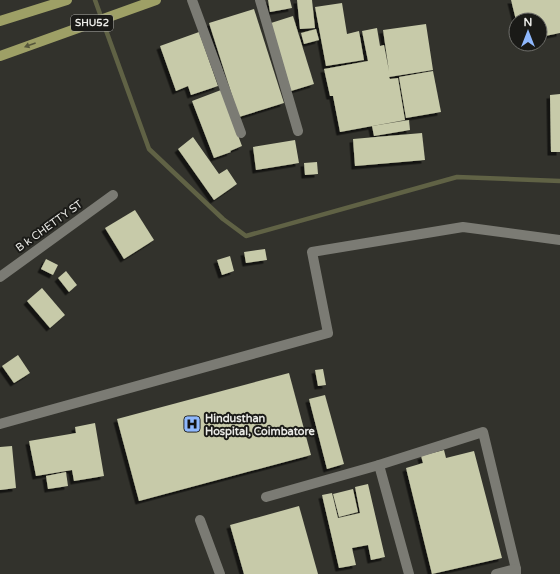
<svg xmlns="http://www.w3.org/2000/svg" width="560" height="574" font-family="'Varela Round',sans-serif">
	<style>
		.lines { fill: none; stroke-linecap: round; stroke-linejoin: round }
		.stream { stroke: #606245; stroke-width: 4.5 }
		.building { fill: #c7caa9; filter: url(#shadow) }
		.minor { stroke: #7b7b74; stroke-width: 10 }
		.major { stroke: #9ea066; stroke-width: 10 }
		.oneway { fill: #55563b }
		.labels { text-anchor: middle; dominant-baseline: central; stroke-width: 4; stroke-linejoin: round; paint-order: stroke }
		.shield { fill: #1a1a17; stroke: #acaca9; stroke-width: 1 }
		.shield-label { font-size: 10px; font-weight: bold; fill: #ebebe7 }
		.street-label { font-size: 11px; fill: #ebebe7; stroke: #1a1a17 }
		.poi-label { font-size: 11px; font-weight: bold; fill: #ebebe7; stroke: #1a1a17; text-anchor: start }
	</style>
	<defs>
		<filter id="shadow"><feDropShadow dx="-3.5" dy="3.5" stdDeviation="0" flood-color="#0009"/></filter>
	</defs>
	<rect width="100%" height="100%" fill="#32322c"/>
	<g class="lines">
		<path class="stream" d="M95,0L149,149L223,219L246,236L457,177L560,181"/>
	</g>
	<g class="building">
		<path d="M268,0H290L292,8L270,12Z"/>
		<path d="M297,0H312L315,28L300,29Z"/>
		<path d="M511,0H560V33L540,37V20H516Z"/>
		<path d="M342,3L347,34L359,31L364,60L326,66L315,7Z"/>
		<path d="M254,9L284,103L239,117L209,23Z"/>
		<path d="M293,16L314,84L291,91L271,23Z"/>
		<path d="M426,24L433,70L389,77L390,79L398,78L405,120L340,132L333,96H330L324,69L368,61L362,31L377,28L380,46L384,45L389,71L383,30Z"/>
		<path d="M316,29L319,40L304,44L301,33Z"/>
		<path d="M199,32L218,86L191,95L188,86L176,91L160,46Z"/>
		<path d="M433,71L441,112L406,118L399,77Z"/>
		<path d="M221,90L242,146L230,151L231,152L214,158L192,101Z"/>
		<path d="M560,94V152H551L550,95Z"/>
		<path d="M409,120L410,130L374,136L372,126Z"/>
		<path d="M422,133L425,160L355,166L353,139Z"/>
		<path d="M193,137L219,174L227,169L237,184L214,200L178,149Z"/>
		<path d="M295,140L299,163L256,170L253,147Z"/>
		<path d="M317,162L318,174L305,175L304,163Z"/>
		<path d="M135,210L154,240L124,259L105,228Z"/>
		<path d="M265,249L267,260L246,263L244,252Z"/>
		<path d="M230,256L234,271L222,275L217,260Z"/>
		<path d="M46,259L58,265L53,275L41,269Z"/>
		<path d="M66,271L77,285L69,292L58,278Z"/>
		<path d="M42,288L65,315L50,328L27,301Z"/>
		<path d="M18,355L30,373L14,383L2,366Z"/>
		<path d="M323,369L326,385L318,386L315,370Z"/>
		<path d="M289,373L311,455L139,501L117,419Z"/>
		<path d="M325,395L344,464L327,469L309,399Z"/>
		<path d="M95,423L104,476L74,481L72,470L36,476L29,441L76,433L75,427Z"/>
		<path d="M12,446L16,488L0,490V447Z"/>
		<path d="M444,450L446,458L474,451L502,558L432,574L406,468L423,463L421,456Z"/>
		<path d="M66,472L68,486L48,489L46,476Z"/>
		<path d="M368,484L385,557L371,560L368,545L352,548L356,565L339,568L322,495L332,493L338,518L360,513L355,487Z"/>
		<path d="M353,489L358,512L339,517L333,494Z"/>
		<path d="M299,506L318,574H244L230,525Z"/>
	</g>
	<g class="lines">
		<g class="minor">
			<path d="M192,0L241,133"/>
			<path d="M260,0L298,131"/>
			<path d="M0,277L113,195"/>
			<path d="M0,424L328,333L312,252L463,227L560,240"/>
			<path d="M379,465L409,574"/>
			<path d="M266,497L379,465L483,432L516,569V574"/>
			<path d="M200,520L220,574"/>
			<path d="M496,574L516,569"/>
		</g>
		<g class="major">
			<path d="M0,21L67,0"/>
			<path d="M0,56L156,0"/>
		</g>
	</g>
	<defs><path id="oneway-solid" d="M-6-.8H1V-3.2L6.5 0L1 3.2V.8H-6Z"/></defs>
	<use class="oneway" href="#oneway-solid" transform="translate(30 45) rotate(160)"/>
	<defs>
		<g id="hospital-square" transform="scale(0.9)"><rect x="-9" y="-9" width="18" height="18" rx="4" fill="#8fb8fd" stroke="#1a1a17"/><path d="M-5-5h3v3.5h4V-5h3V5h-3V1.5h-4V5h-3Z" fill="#111"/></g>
	</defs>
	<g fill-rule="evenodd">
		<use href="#hospital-square" x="192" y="424"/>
	</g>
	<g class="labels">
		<rect class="shield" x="71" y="15" width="42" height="16" rx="3"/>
		<g class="shield-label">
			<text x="92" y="23">SHU52</text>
		</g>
		<g class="street-label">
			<text transform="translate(49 226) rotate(-36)">B k CHETTY ST</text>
		</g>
		<g class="poi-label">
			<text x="205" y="418">Hindusthan<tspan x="205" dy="13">Hospital, Coimbatore</tspan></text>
		</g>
	</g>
	<g transform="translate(528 32)"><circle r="19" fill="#1a1a17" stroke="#6e6e6a"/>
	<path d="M0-3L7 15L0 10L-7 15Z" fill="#8fb8fd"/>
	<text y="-6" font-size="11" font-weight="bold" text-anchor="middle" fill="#ebebe7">N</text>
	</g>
</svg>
